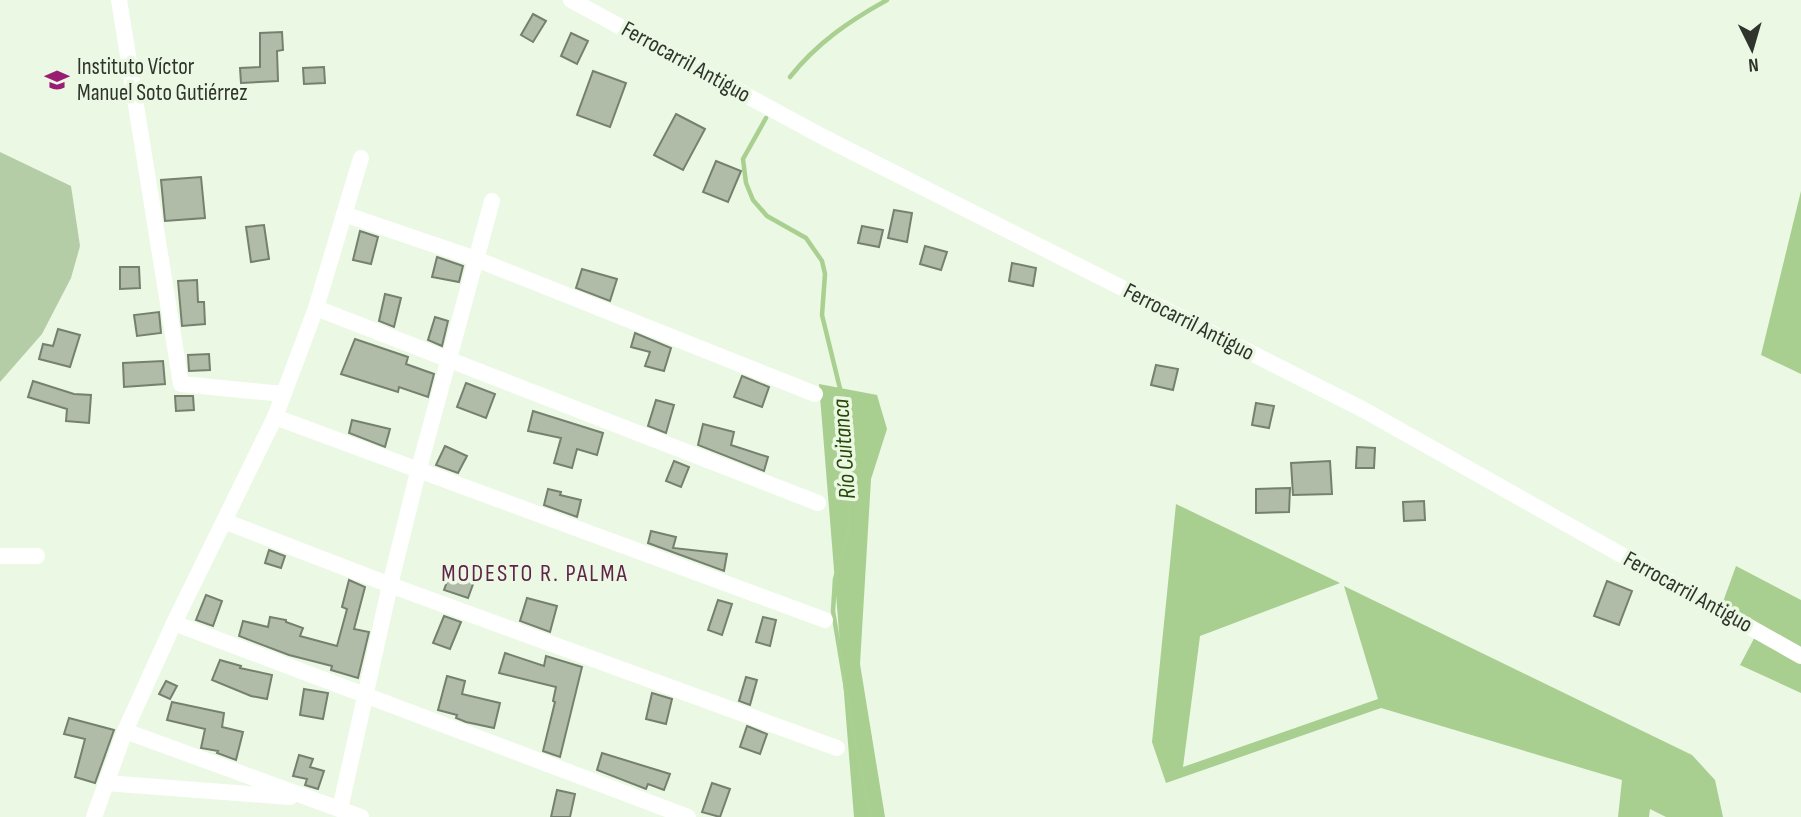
<svg xmlns="http://www.w3.org/2000/svg" width="1801" height="817" font-family="'Sofia Sans Condensed',sans-serif">
	<style>
		.green { fill: #b5cda6 }
		.forest { fill: #a8ce90 }
		.lines { fill: none; stroke-linecap: round; stroke-linejoin: round }
		.stream { stroke: #a9cf91; stroke-width: 4.5 }
		.building { fill: #b0bca8; stroke: #75816e; stroke-width: 2 }
		.street { stroke: #fff; stroke-width: 16 }
		.labels { text-anchor: middle; dominant-baseline: central; stroke-width: 7; stroke-linejoin: round; paint-order: stroke }
		.street-label { font-size: 23px; fill: #2f342c; stroke: #ebf8e3 }
		.poi-label { font-size: 23px; fill: #2f342c; stroke: #ebf8e3; text-anchor: start }
		.water-label { font-size: 24px; font-style: italic; fill: #274806; stroke: #ebf8e3 }
		.neighbourhood-label { font-size: 24px; letter-spacing: 2px; fill: #60244b; stroke: #ebf8e3 }
	</style>
	<rect width="100%" height="100%" fill="#ebf8e3"/>
	<path class="green" d="M0,152L71,186L80,246L71,278L42,334L0,382Z"/>
	<g class="forest">
		<path d="M1801,191V374L1761,355Z"/>
		<path d="M819,384L877,395L887,429L871,479L860,664L885,817H854Z"/>
		<path d="M1176,504L1340,583L1200,636L1183,767L1378,699L1344,586L1692,755L1715,780L1723,817H1666L1650,809L1649,817H1618L1622,780L1381,708L1166,783L1152,742Z"/>
		<path d="M1736,566L1801,600V693L1740,665L1758,631L1720,610Z"/>
	</g>
	<g class="lines">
		<g class="stream">
			<path d="M790,77C817,43 849,21 887,0"/>
			<path d="M766,118L743,159L746,183L753,200L767,216L806,238L822,261L825,274L822,315L845,409L850,440V469L848,535L835,579L833,611L855,743L871,817"/>
		</g>
	</g>
	<g class="building">
		<path d="M533,14L546,21L533,42L521,35Z"/>
		<path d="M282,32L283,50L277,51L278,81L241,83L240,68L260,67V33Z"/>
		<path d="M571,33L588,41L577,64L561,56Z"/>
		<path d="M324,67L325,83L304,84L303,68Z"/>
		<path d="M593,71L626,83L610,127L577,115Z"/>
		<path d="M676,114L705,129L683,170L654,155Z"/>
		<path d="M716,161L741,171L728,202L703,192Z"/>
		<path d="M201,177L205,218L165,221L161,180Z"/>
		<path d="M894,210L912,213L907,242L888,238Z"/>
		<path d="M264,225L269,259L251,262L246,227Z"/>
		<path d="M862,226L883,230L879,247L858,243Z"/>
		<path d="M360,231L378,237L371,264L353,260Z"/>
		<path d="M925,246L947,252L941,270L920,264Z"/>
		<path d="M437,257L463,266L459,282L432,277Z"/>
		<path d="M1012,263L1036,268L1033,286L1009,281Z"/>
		<path d="M120,267H139L140,288L120,289Z"/>
		<path d="M582,269L617,279L610,301L576,288Z"/>
		<path d="M197,280L198,302H204L205,324L182,326L178,281Z"/>
		<path d="M385,294L401,298L394,327L379,321Z"/>
		<path d="M159,312L161,333L137,336L134,315Z"/>
		<path d="M435,317L448,321L442,346L428,340Z"/>
		<path d="M58,329L80,335L70,367L39,359L43,344L53,346Z"/>
		<path d="M635,333L671,348L664,371L645,366L650,352L631,347Z"/>
		<path d="M355,339L408,357L406,364L434,374L428,397L399,387L398,392L341,374Z"/>
		<path d="M209,354L210,370L189,371L188,355Z"/>
		<path d="M163,361L165,384L124,387L123,363Z"/>
		<path d="M1156,365L1178,369L1173,390L1151,385Z"/>
		<path d="M742,376L769,387L762,407L734,397Z"/>
		<path d="M33,381L74,394L91,395L89,423L66,421L67,409L28,397Z"/>
		<path d="M466,383L495,394L486,418L457,407Z"/>
		<path d="M175,396H193L194,410L176,411Z"/>
		<path d="M656,400L674,405L666,433L648,426Z"/>
		<path d="M1256,403L1274,406L1269,428L1252,425Z"/>
		<path d="M533,411L603,433L597,455L577,449L572,468L554,463L561,438L528,431Z"/>
		<path d="M352,420L390,429L385,447L349,433Z"/>
		<path d="M703,424L734,432L731,445L768,457L764,471L698,445Z"/>
		<path d="M445,446L467,456L458,473L436,465Z"/>
		<path d="M1357,447L1375,448L1374,468H1356Z"/>
		<path d="M674,461L689,467L681,487L666,481Z"/>
		<path d="M1330,461L1332,494L1293,495L1291,463Z"/>
		<path d="M1290,488L1289,512L1256,513V489Z"/>
		<path d="M548,489L561,492L560,495L581,500L577,517L544,505Z"/>
		<path d="M1424,501L1425,520L1404,521L1403,502Z"/>
		<path d="M651,531L676,537L673,548L727,554L724,571L648,543Z"/>
		<path d="M269,550L285,556L281,568L265,563Z"/>
		<path d="M452,568L476,576L468,598L444,590Z"/>
		<path d="M349,580L365,587L354,629L369,632L358,678L331,670L332,666L289,655L239,636L243,621L268,627L270,617L286,620V622L303,628L300,636L337,646L347,609L342,607Z"/>
		<path d="M1607,581L1632,591L1619,625L1594,616Z"/>
		<path d="M206,595L222,601L213,626L196,620Z"/>
		<path d="M527,598L557,606L550,632L520,621Z"/>
		<path d="M718,600L732,604L722,635L708,630Z"/>
		<path d="M444,616L461,622L450,649L433,643Z"/>
		<path d="M763,617L776,620L770,646L756,642Z"/>
		<path d="M505,653L544,666L546,656L582,667L560,757L543,751L555,702L553,701L556,687L499,673Z"/>
		<path d="M220,660L241,666L240,668L272,675L267,699L251,696L212,680Z"/>
		<path d="M447,676L465,681L462,694L500,703L494,728L466,722L456,718L457,715L438,710Z"/>
		<path d="M746,677L757,680L750,705L739,701Z"/>
		<path d="M166,681L177,686L170,699L159,694Z"/>
		<path d="M304,689L328,693L323,719L300,715Z"/>
		<path d="M652,693L672,699L666,724L646,719Z"/>
		<path d="M172,702L224,713L222,727L243,732L236,760L217,753L218,751L201,748L205,729L167,720Z"/>
		<path d="M69,718L114,730L95,783L75,777L85,739L64,734Z"/>
		<path d="M747,726L767,734L760,754L740,747Z"/>
		<path d="M602,753L670,774L664,790L648,784L646,789L597,770Z"/>
		<path d="M299,755L313,759L310,767L324,771L318,789L305,785L307,779L293,776Z"/>
		<path d="M712,783L730,789L720,817L702,812Z"/>
		<path d="M557,790L575,794L570,817H551Z"/>
	</g>
	<g class="lines">
		<g class="street">
			<path d="M119,0L181,384L283,394"/>
			<path d="M571,0L825,138L1364,410L1801,656"/>
			<path d="M344,214L476,259L815,394"/>
			<path d="M316,308L818,503"/>
			<path d="M275,417L825,620"/>
			<path d="M224,521L390,585L837,748"/>
			<path d="M0,556H37"/>
			<path d="M174,623L688,817"/>
			<path d="M125,731L361,817"/>
			<path d="M106,783L290,797"/>
			<path d="M340,809L390,585L418,472L492,201"/>
			<path d="M94,817L125,731L174,623L275,417L316,308L361,158"/>
		</g>
	</g>
	<defs>
		<g id="school-bare" transform="scale(1.89)"><path d="M0-5L7-2L0 1L-7-2ZM-4 1L0 2.5L4 1V4Q0 6-4 4Z" fill="#9a1d74" stroke="#ebf8e3" stroke-width="2.5" paint-order="stroke"/></g>
	</defs>
	<g fill-rule="evenodd">
		<use href="#school-bare" x="57" y="80"/>
	</g>
	<g class="labels">
		<g class="street-label">
			<text transform="translate(686 62) rotate(29)">Ferrocarril Antiguo</text>
			<text transform="translate(1189 322) rotate(27)">Ferrocarril Antiguo</text>
			<text transform="translate(1688 592) rotate(29)">Ferrocarril Antiguo</text>
		</g>
		<g class="poi-label">
			<text x="77" y="67">Instituto Víctor<tspan x="77" dy="26">Manuel Soto Gutiérrez</tspan></text>
		</g>
		<g class="water-label">
			<text transform="translate(844 449) rotate(-94)">Río Cuitanca</text>
		</g>
		<g class="neighbourhood-label">
			<text x="535" y="573">MODESTO R. PALMA</text>
		</g>
	</g>
	<g transform="translate(1752 49) rotate(175)" stroke="#ebf8e3" stroke-width="5" paint-order="stroke">
	<path d="M0-5L12 26L0 18L-12 26Z" fill="#2f342c"/>
	<text y="-10" font-size="19" font-weight="bold" text-anchor="middle" fill="#2f342c">N</text>
	</g>
</svg>
